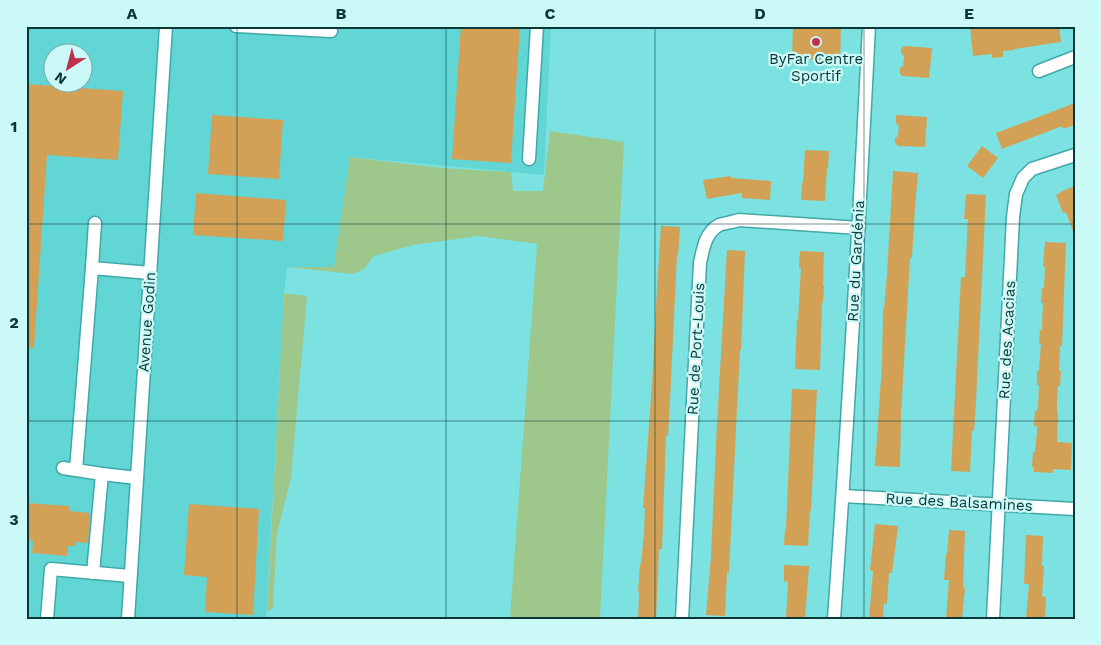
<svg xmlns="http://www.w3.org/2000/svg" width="1101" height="645" font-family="'Work Sans',sans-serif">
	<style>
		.built { fill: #62d5d5; fill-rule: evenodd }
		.green { fill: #9ec88b }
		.building { fill: #d2a156 }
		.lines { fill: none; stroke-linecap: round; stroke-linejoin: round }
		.minor-casing { stroke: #3fa8a9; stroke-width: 15 }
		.minor { stroke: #fff; stroke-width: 12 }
		.grid { fill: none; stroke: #093738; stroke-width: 1; stroke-opacity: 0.55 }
		.poi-dot { fill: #c02f49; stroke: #caf9f8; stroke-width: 2 }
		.labels { text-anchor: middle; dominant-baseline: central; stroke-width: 4.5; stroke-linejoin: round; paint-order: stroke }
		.poi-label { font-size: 15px; fill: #093738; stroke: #caf9f8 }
		.street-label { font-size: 15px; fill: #093738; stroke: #caf9f8 }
		.neatline { fill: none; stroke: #093738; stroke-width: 2 }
		.grid-label { font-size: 16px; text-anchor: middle; font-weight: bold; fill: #093738 }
	</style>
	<rect width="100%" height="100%" fill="#7ce1e1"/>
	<path class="built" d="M26,26H551L544,175L350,157L334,267H287L284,293L266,619H26ZM52,52H82V82H52Z"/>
	<g class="green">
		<path d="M550,131L624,142L600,619H510L537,244L478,236L413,245L374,256L364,269L353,274L287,267H334L350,157L442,168L511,172L513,191H543Z"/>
		<path d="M284,293L307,296L291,478L277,533L273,608L267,612Z"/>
	</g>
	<g class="building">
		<path d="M461,26H520L511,163L452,159Z"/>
		<path d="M793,26H841L840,62L792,58Z"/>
		<path d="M970,26H1059L1061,42L1014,49V50L1003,51V57L992,58V54L973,56Z"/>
		<path d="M904,46L932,48L929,78L902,76L900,73V68L903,66L904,56L901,53V49Z"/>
		<path d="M26,84L123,91L118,160L47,155L34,348H26Z"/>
		<path d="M1075,103V125L1063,129L1062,126L1002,149L996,133Z"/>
		<path d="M212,115L283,120L279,179L208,174Z"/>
		<path d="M896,115L927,117L925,147L898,146L895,143V138L898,136L899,126L896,123Z"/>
		<path d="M982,146L998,158L983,178L967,166Z"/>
		<path d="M805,150L829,151L828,168H827L825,201L801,200L802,183H803Z"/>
		<path d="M893,171L918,173L915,207L912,258H910L901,414L900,467L875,466L882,364L883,309H884L887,274Z"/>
		<path d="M731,176V178L771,181L770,200L742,198V193L707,199L703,180Z"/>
		<path d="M1075,186V231H1073L1066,212L1063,213L1056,195L1060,193V192Z"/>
		<path d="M196,193L286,200L283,241L193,235Z"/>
		<path d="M966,194L986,195L976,401L974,431H972L970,472L951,471L961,277H965L968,219H964Z"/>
		<path d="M661,226L680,227L678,255H677L670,400L668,436H666L662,549H659L656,619H638L639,592H638L640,564H641L644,533L645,508H643L652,384L657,289Z"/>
		<path d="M1045,242L1066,243L1062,346H1060L1059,371H1061L1060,386H1058L1057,399V412H1058L1057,442L1072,443L1071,470L1053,469V473L1034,472V467H1032L1033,452H1035L1037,431V426H1034L1035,411H1037L1038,406L1039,385H1037V370L1039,371L1041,344H1039L1040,330H1042V325L1043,303H1041L1042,288H1044L1045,267H1043Z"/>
		<path d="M727,250L745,251L741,350H740L737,408L729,572H727L725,616L706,615L711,556L717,423Z"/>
		<path d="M800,251L824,252L823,286H824L823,303H822L820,370L795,369L797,320H798L801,268H799Z"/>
		<path d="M792,389L817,390L811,511H810L808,546L784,545L785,529H786Z"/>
		<path d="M26,503L70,506L69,511L90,513L88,543L76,542V546H68L67,556L32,553L33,541L26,540Z"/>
		<path d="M189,504L259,509L253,615L205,612L207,577L184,575Z"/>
		<path d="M875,524L898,526L892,573H889L887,604L884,603L883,619H869L873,571H870Z"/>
		<path d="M949,530L965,531L963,587L965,588L962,619H946L949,580H944L946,554H947Z"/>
		<path d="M1026,535L1043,536L1042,566H1044L1042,596L1046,597L1045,619H1026L1029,584H1024Z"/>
		<path d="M784,565L809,566L805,619H786L788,582L784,581Z"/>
	</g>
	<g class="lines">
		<g class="minor-casing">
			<g id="minor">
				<path d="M236,26L331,31"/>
				<path d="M1039,71L1075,57"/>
				<path d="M529,159L537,26"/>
				<path d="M92,268L95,223"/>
				<path d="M63,468L102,474"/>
				<path d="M76,470L92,268L150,273"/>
				<path d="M843,496L1075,509"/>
				<path d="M93,573L102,474L137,478"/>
				<path d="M47,619L51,569L130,576"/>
				<path d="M128,619L166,26"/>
				<path d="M682,619L700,263C703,249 705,233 719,225C725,223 733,222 739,220L859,228"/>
				<path d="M834,619C848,421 859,224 869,26"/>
				<path d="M993,619L1013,217L1016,194L1023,178L1032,169L1075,155"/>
			</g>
		</g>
		<use href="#minor" class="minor"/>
	</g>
	<path class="grid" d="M237,26V619M446,26V619M655,26V619M864,26V619M26,224H1075M26,421H1075"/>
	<circle class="poi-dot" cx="816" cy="42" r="5"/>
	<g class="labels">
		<g class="poi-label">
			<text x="816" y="59">ByFar Centre<tspan x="816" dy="17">Sportif</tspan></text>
		</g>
		<g class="street-label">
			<text transform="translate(856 261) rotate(-87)">Rue du Gardénia</text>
			<text transform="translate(147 322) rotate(-86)">Avenue Godin</text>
			<text transform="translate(1007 340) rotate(-87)">Rue des Acacias</text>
			<text transform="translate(696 349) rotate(-87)">Rue de Port-Louis</text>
			<text transform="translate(959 502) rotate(3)">Rue des Balsamines</text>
		</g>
	</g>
	<rect width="1101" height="645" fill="none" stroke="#caf9f8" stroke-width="55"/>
	<g transform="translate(68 68) rotate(216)"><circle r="24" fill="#caf9f8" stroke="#7dabab"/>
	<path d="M0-4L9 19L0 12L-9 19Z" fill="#c02f49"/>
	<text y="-8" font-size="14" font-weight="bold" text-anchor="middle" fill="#093738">N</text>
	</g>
	<rect x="28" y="28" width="1046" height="590" class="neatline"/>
	<g class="grid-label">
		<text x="132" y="19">A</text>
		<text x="341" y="19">B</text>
		<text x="550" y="19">C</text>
		<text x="760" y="19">D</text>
		<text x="969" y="19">E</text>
		<text x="14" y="132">1</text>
		<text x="14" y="328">2</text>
		<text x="14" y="525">3</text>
	</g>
</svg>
